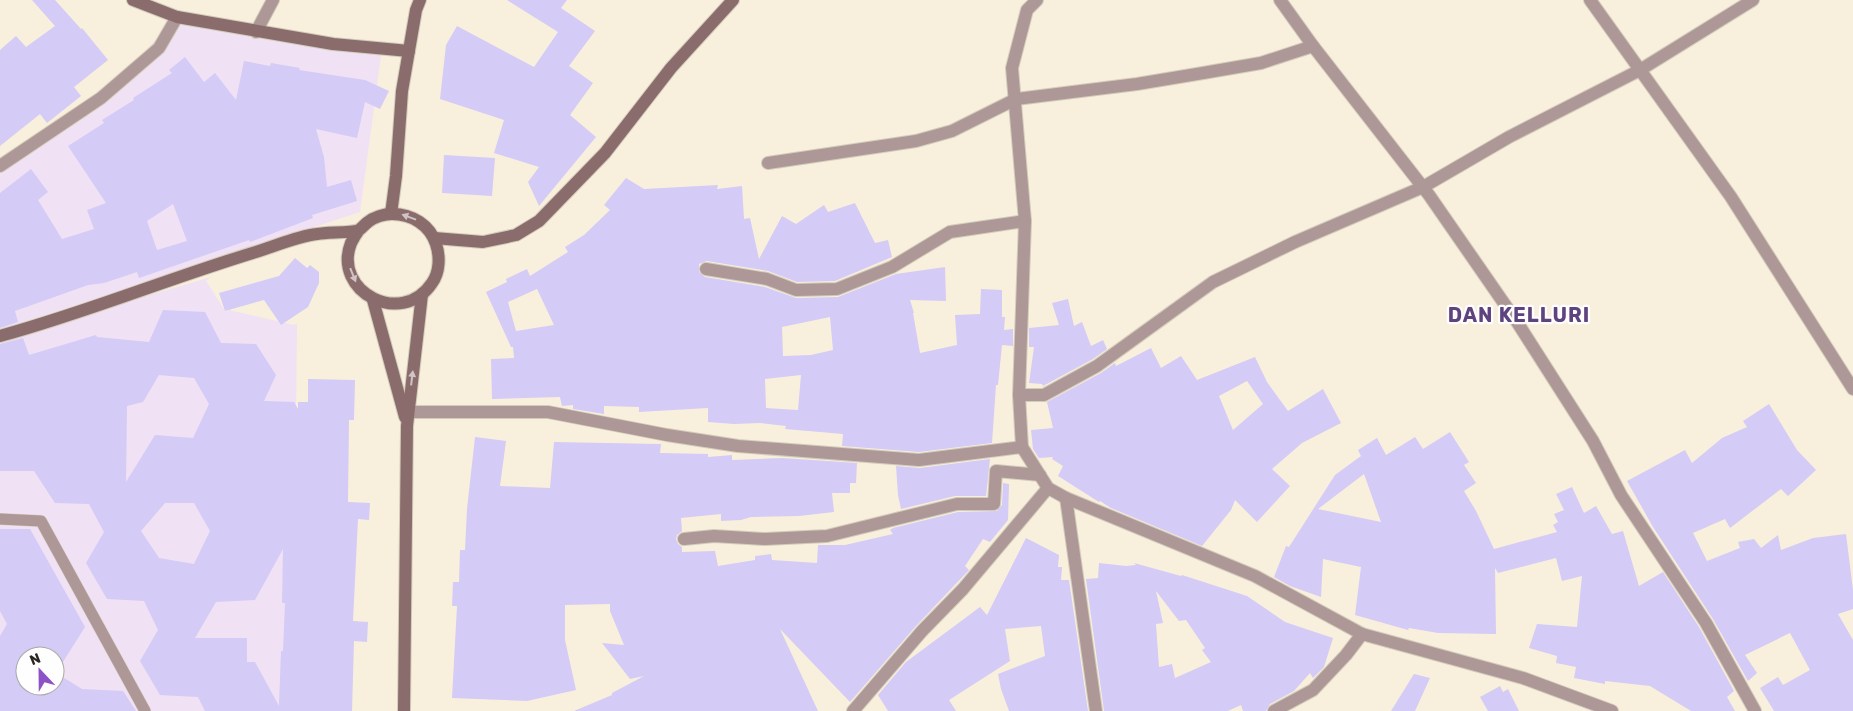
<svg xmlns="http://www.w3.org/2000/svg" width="1853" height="711" font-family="Rubik,sans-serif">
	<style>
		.commercial { fill: #f0e1f4; fill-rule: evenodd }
		.building { fill: #d4cbf6; fill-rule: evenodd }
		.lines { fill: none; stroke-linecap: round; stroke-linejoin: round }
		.lane-casing { stroke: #d3ccbb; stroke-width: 12 }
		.street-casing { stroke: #d3ccbb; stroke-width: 14 }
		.secondary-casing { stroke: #d3ccbb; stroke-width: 14 }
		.lane { stroke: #ad9797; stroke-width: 11 }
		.street { stroke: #ad9797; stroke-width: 12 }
		.secondary { stroke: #8b6c6d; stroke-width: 12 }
		.oneway { fill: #d0c4c4 }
		.labels { text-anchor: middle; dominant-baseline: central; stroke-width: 4.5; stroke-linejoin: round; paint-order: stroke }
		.district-label { font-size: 20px; font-weight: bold; letter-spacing: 1px; fill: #5f437f; stroke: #fefefe }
	</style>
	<rect width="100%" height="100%" fill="#f8f0dd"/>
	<g class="commercial">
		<path d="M177,17L382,48L360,212L0,330V169L101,98Z"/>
		<path d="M211,277L206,281L226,312L229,310L294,325L297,323L293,711H0V339ZM25,656H55V686H25Z"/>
	</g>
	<g class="building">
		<path d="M32,0H55L81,29L82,28L108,60L74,87L81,96L47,123L40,114L0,146V50L16,36L26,47L55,26Z"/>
		<path d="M507,0H567L561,8L595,31L569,66L593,83L570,115L596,137L539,206L528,182L539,167L494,153L504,120L440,99L446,45L457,26L534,67L558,32Z"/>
		<path d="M185,57L204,82L215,73L236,100L244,61L270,66L271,63L300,68L299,70L365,80L389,91L380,109L365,102L357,138L316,129L324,157L327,187L351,180L357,201L312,215L313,218L250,242L249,240L139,278L137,272L104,283L88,285L15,311L18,322L0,328V193L31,169L48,192L38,200L62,239L94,229L87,210L106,203L68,146L104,123L102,120L134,100L133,98L172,73L169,70ZM173,204L187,241L157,250L147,221Z"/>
		<path d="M444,155L495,158L492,196L442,193Z"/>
		<path d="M626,178L644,189L718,185L717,189L742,186L744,219L750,218L759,259L782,216L796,224L824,205L828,212L855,203L875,243L888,240L892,257L835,281L797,282L768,271L707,261L699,264V272L705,277L765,287L796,298L838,297L896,274L945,267L946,301L910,300L914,313H913L920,353L957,345L955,315L980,314L981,289L1002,290V317H1005L1004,330L1013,329V346L1002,345L998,385H996L992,443L919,452L842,446L843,434L785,429L786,426L760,423L734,424L708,422V408L639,412V407L604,406V414L573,409V405L562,406L560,397L492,399L491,359L514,358L513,347H511L486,292L507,282L506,279L527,269L530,276L568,252L565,247L584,235L610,210L604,205ZM537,289L554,325L516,331L508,302ZM830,317L833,350L811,355L783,356L782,327ZM801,375L798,410L766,408L765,379Z"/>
		<path d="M295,258L307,268L310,265L319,272V283L308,307L281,325L264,300L225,311L219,293L279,276Z"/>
		<path d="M1068,299L1074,326L1082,322L1091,346L1103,340L1107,349L1093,359L1043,386L1042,384L1029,383L1034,347H1029V328L1059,325L1052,303Z"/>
		<path d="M163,310L205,312L221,343L256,344L276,375L264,401L294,402L298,409V402H308V379L355,380L354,420H349L348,502L370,503L369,520L358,519L353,621L368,622L367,642L354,641L352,711H205L198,697L160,695L140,661L158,630L144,601L107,599L86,563L104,532L89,504L55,503L34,471H0V344L23,338L29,355L96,335L97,337L149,342ZM159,375L194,378L209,404L193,438L155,435L126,482L127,406L143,402ZM165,503H194L210,531L194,564L159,558L141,531ZM283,549L282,603H285L283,651H281L279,706L255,662H247V638H195L216,602L255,600Z"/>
		<path d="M1151,348L1161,368L1181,356L1197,380L1255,357L1267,382L1288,411L1323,389L1341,423L1302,443L1272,469L1290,486L1257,522L1235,500L1231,510L1202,546L1111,508L1100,501L1099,502L1058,476L1063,466L1052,459L1053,457L1039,458L1033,449L1031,430L1053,428L1047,402L1101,373L1115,363L1116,366ZM1247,381L1263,404L1233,430L1219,396Z"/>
		<path d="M1769,404L1797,450L1816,470L1788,496L1781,489L1730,528L1725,519L1693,533L1707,561L1740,548L1738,542L1754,539L1761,548L1778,535L1781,550L1813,538L1846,534L1853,590V609L1838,614L1853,640V711H1774L1760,688L1778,677L1783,685L1810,670L1790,633L1745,655L1757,673L1748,681L1713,619L1653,527L1627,481L1685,450L1692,463L1722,438L1747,427L1743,421Z"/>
		<path d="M1450,432L1469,462L1464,465L1476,483L1464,491L1476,511L1494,549L1557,532L1553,525L1558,522L1554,514L1564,510L1556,494L1572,487L1584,513L1596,506L1612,534L1623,531L1639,586L1663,572L1699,627L1734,691L1727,697L1735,711H1691L1650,686L1605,681V684L1574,678L1576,667L1556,663L1557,656L1529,648L1537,624L1577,627L1582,576L1562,581L1556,558L1498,573L1495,568L1496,634L1438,633L1409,628L1408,630L1355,615L1361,567L1323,559L1321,597L1290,586L1274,577L1286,546L1289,547L1335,475L1361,456L1358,450L1377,438L1386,455L1415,437L1423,449ZM1364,474L1381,522L1318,509Z"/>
		<path d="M475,437L506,441L500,486L550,488L554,442L661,444L660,453L708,454V457L732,455V460L782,458L857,463L856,483H850V493H832L834,512L799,516L751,517L741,520L721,521V514L681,518L682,531L677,535L676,539L678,544L682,547V552L715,551L718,566L755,560V556L771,554L772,560L817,563L818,545H845L893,534L890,530L893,528L958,512L997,511L1002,505L1003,483L1009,484L1008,520L990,542L983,539L965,566L969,570L916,626L850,702L780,629L818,711H574L612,695V693L644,676L630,679L602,643L624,645L610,611V604L565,605V640L576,690L527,701L452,698L457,606H452L453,582H459L460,550H465L467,509Z"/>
		<path d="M990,459L986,496H955L901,509L898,495L896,466L920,468Z"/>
		<path d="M0,529H30L85,627L56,673L82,689L123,691L136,711H0V636L7,624L0,611ZM25,656H55V686H25Z"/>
		<path d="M1026,538L1059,555L1058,567H1062L1061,580H1069L1088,711H1009L1001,689L998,674L1045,656L1041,626L1005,629L1010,661L949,700L956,711H888L878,695L906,662L980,607L987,615Z"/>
		<path d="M1099,563L1126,566L1136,565L1134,563L1181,576L1182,575L1247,596L1285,622L1333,638L1324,667L1313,678L1310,673L1294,691L1270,704L1266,711H1243L1241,705L1228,711H1104L1086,579L1098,578ZM1156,591L1179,621L1186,620L1205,648L1202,650L1211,662L1175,678L1172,664L1159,667L1156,624L1163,623Z"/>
		<path d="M1414,674L1430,678L1415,711H1391Z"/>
		<path d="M1500,686L1503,692L1508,689L1519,711H1488L1480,697Z"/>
	</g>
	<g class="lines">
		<g class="lane-casing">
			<path id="lane" d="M0,519L41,521L145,711"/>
		</g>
		<g class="street-casing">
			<g id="street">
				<path d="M1037,0L1027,10L1012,68L1025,221L1019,395L1022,447L1048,488L1066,498L1255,576L1362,634L1523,678L1612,711"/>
				<path d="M1280,0L1313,46L1429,195L1517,322L1593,441L1621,495L1706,623L1755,711"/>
				<path d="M1590,0L1731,197L1853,389"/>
				<path d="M256,32L273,0"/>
				<path d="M768,163L916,141L952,131L1016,99L1137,84L1203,73L1261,63L1313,46"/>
				<path d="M0,166L101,98L159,48L177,17"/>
				<path d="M706,269L767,279L796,290L837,289L892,267L950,232L1025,221"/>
				<path d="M1019,395H1044L1097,366L1213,282L1295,242L1423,187L1509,137L1640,70L1753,0"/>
				<path d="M408,412H548L667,435L738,446L919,460L1022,447"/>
				<path d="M1066,498L1096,711"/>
				<path d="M684,539L714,536L765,539L827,536L957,504H994L996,471L1040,475"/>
				<path d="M853,711L922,631L963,589L1048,488"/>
				<path d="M1274,711L1313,690L1346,655L1362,634"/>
			</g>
		</g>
		<g class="secondary-casing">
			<g id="secondary">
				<path d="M133,0L177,17L333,44L409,51"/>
				<path d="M391,214L396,176L402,91L416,10L420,0"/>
				<path d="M434,238L483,242L516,235L539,221L605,153L671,68L733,0"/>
				<path d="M373,300L405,417"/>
				<path d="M0,336C88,312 172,277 259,251C278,245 298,236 317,234C327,232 351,233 359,230C362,228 365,224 368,222C374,217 384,214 392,214C412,214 430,225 436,244C440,256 440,272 432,283C402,328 332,292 351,243C353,239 356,234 359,230"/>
				<path d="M404,711L407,426L422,294"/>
			</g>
		</g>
		<use href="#lane" class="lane"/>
		<use href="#street" class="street"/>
		<use href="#secondary" class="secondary"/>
	</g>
	<defs><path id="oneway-solid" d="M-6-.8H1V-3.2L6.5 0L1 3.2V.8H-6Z" transform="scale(1.25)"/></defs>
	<g class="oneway">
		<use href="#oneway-solid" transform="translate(409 217) rotate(-160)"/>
		<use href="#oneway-solid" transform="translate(353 275) rotate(68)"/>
		<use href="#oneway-solid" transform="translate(412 378) rotate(-83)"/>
	</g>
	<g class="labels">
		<g class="district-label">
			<text x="1519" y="315">DAN KELLURI</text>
		</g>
	</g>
	<g transform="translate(40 671) rotate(338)"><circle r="24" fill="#fefefe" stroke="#a9a8a5"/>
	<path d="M0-4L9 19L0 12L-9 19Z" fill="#8e52c8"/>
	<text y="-8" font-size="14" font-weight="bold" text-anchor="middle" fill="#292720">N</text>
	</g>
</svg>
